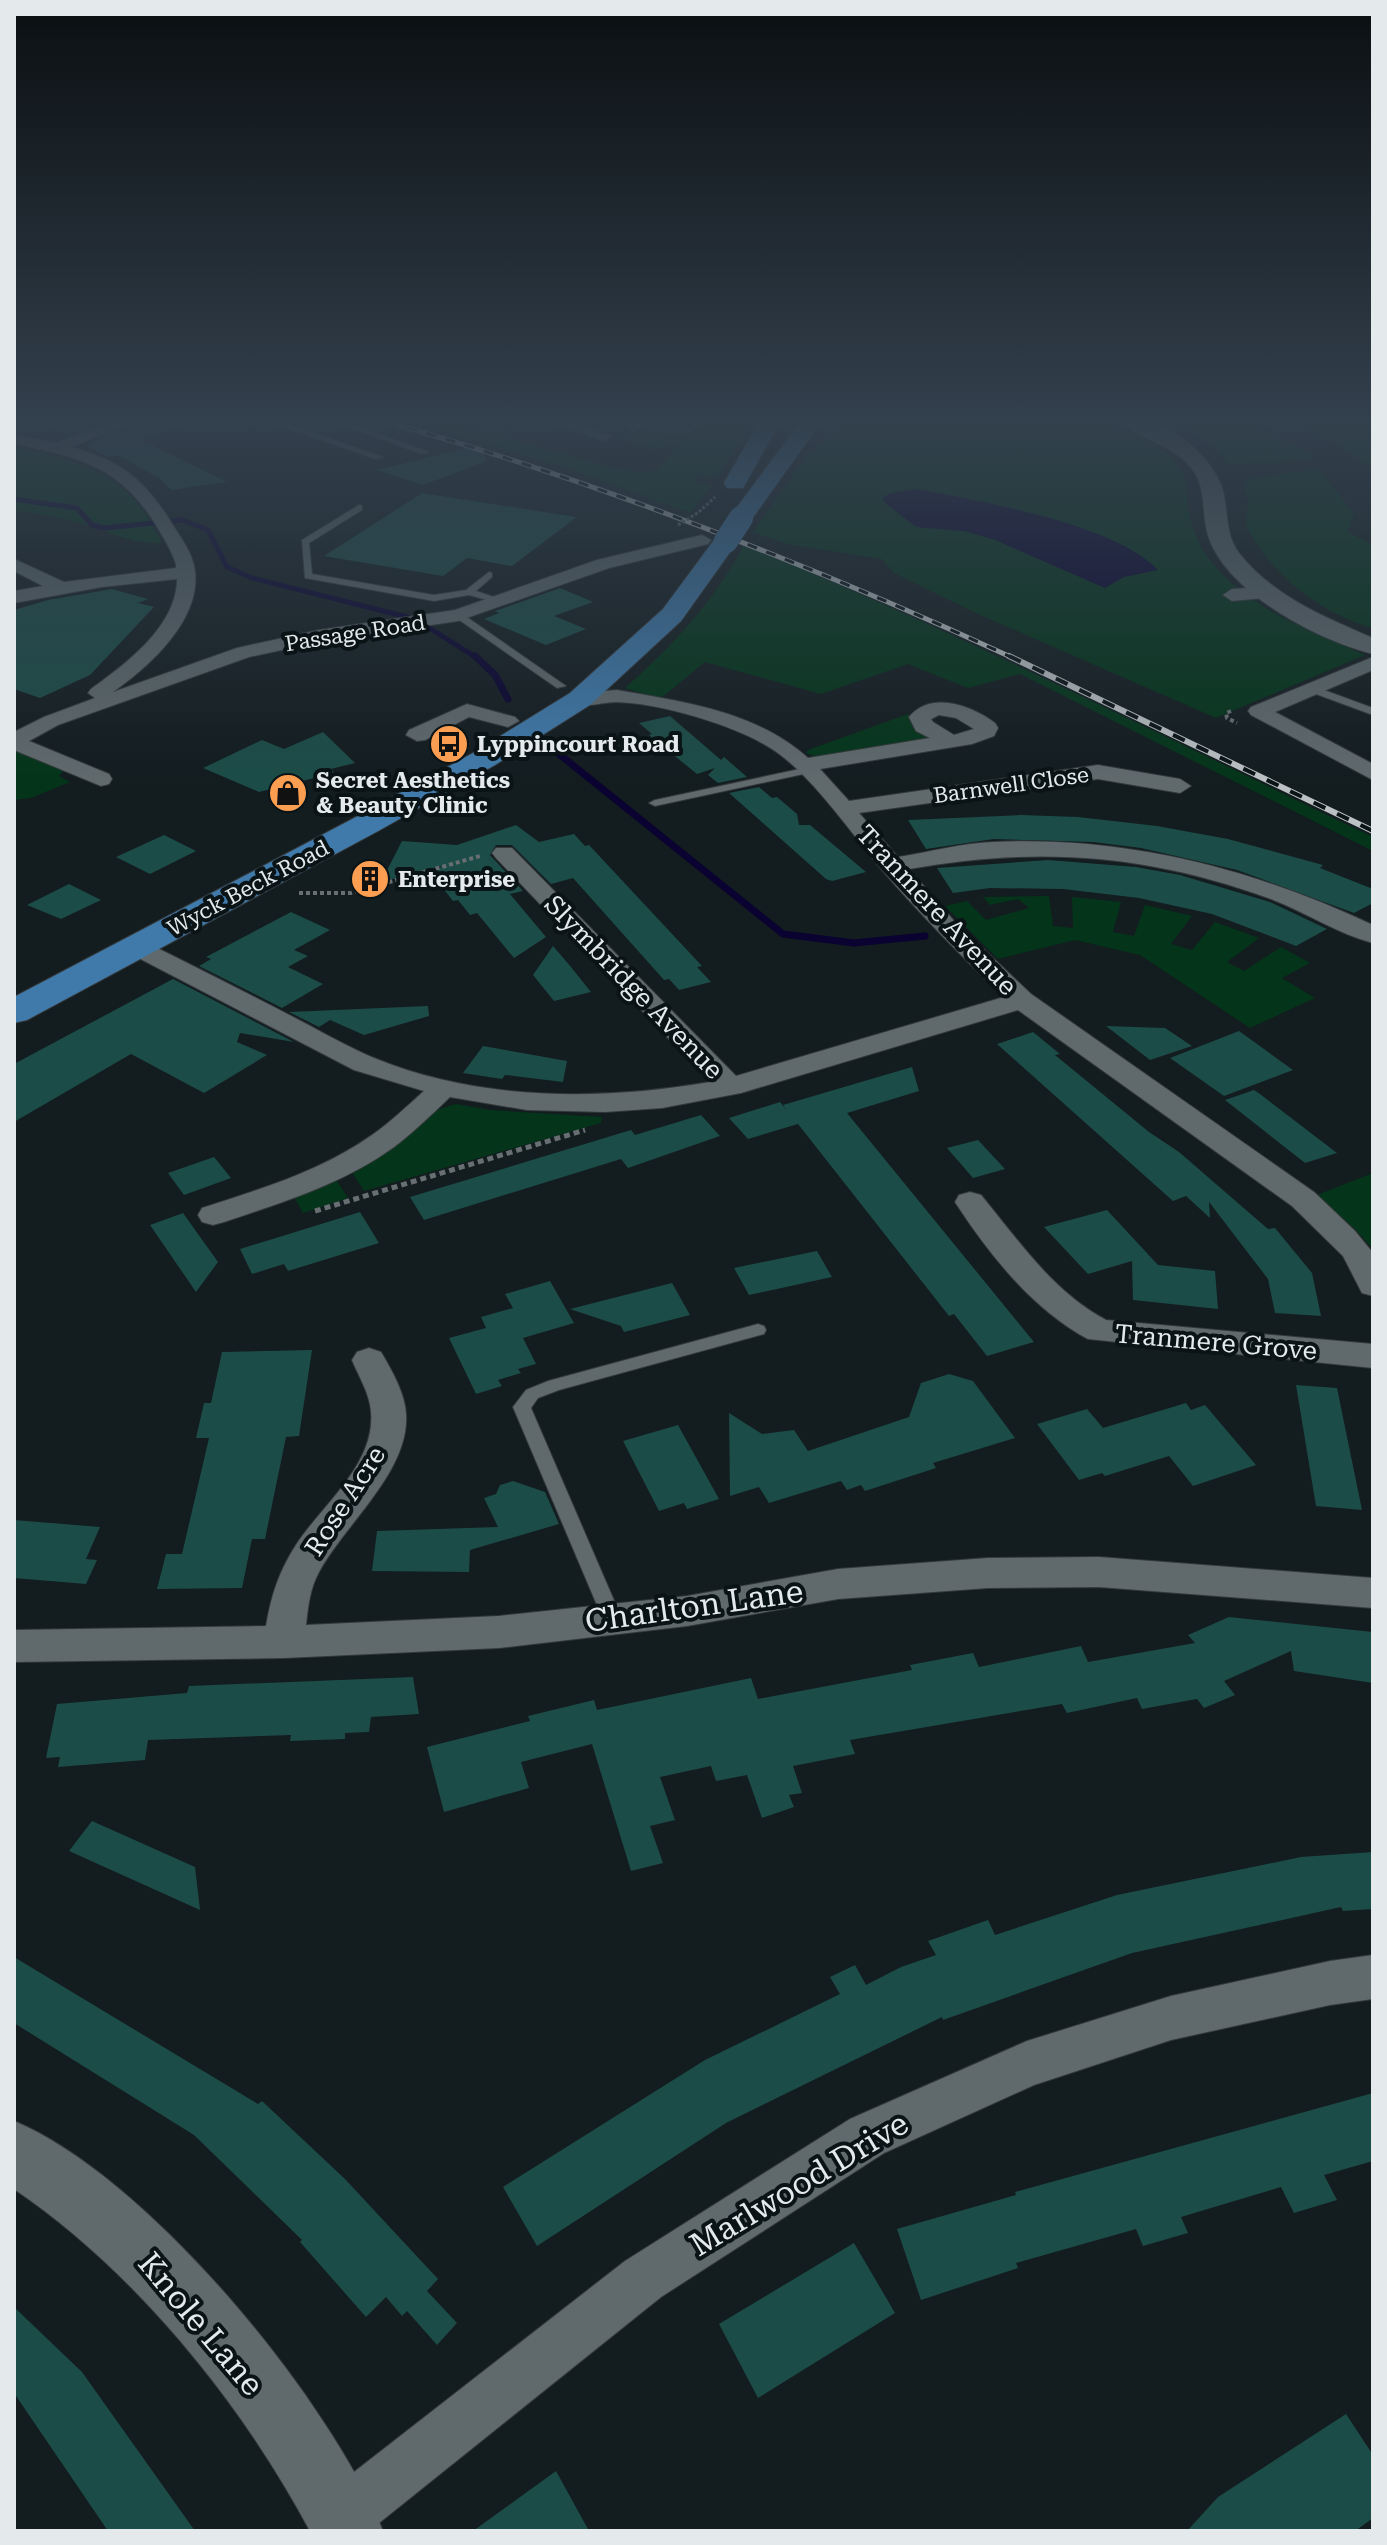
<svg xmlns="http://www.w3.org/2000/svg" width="1387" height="2545" font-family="'Roboto Serif',serif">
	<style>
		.green { fill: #04351a }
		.water { fill: #0a0230 }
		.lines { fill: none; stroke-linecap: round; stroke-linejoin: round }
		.stream-far1 { stroke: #0a0230; stroke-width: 5 }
		.stream { stroke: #0a0230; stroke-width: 7 }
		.building { fill: #1c4c47 }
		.service-casing { stroke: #34393b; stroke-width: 2 }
		.minor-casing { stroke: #34393b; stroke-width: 2 }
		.tertiary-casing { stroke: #34393b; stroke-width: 2 }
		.primary-casing { stroke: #34393b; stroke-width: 2 }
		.path-far2 { stroke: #676f72; stroke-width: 3; stroke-dasharray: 3 2; stroke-linecap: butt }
		.path-far1 { stroke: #676f72; stroke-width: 4; stroke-dasharray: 4 3; stroke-linecap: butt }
		.path { stroke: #676f72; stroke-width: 5; stroke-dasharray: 6 4; stroke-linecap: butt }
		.service { fill: #606a6d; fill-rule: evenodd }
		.minor { fill: #606a6d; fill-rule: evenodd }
		.tertiary { fill: #606a6d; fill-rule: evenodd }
		.primary { fill: #407aaa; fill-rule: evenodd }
		.rail-far1-casing { stroke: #bcc2c4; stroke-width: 5 }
		.rail-casing { stroke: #bcc2c4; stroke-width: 6 }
		.rail-far1 { stroke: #0a1316; stroke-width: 3; stroke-dasharray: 10; stroke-linecap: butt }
		.rail { stroke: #0a1316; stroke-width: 4; stroke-dasharray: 13; stroke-linecap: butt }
		.primary-bridge-casing { stroke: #34393b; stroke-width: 25; stroke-linecap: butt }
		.path-bridge { stroke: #676f72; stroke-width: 3; stroke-dasharray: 3 2; stroke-linecap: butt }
		.primary-bridge { stroke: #407aaa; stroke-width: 24 }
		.labels { text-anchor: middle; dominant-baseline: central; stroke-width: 8; stroke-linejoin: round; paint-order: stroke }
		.far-street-label { font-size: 22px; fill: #e4eaec; stroke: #0a1316 }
		.far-poi-label { font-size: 22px; font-weight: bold; fill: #e4eaec; stroke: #0a1316; text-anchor: start }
		.street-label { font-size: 26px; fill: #e4eaec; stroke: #0a1316 }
		.near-street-label { font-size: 32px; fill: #e4eaec; stroke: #0a1316 }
	</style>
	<rect width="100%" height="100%" fill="#131c1f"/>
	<g class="green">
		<path d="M412,422H452L612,468L647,473L659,468L678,446L652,449L616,439L649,432L688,434L706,422L751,425L720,474L715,477L699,475L691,481L711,485L691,513L560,466Z"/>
		<path d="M847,422H1101C1132,431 1173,446 1185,479C1188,486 1186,495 1187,503C1190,525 1199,548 1214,565C1253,611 1312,631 1365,655L1216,718L978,614L894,573L882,559L787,544L753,532L808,454Z"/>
		<path d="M1174,422H1250L1314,457L1286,462L1229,464L1211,444Z"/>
		<path d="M1299,422H1373V468L1304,425Z"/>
		<path d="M14,447C56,455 112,468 139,505C148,516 155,531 162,543C133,544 110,532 83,524C61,517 37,514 14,510Z"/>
		<path d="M1318,469L1354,513L1348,532L1373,545V628C1319,613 1271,574 1246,526L1248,502L1244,489L1249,479Z"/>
		<path d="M744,545C958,632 1165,737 1373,837V851L1020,674L968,688L908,664L821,694L705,662L660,699L625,688C674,644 712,604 744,545Z"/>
		<path d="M908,714L916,729L931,740L817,757L806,753L808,750Z"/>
		<path d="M18,749L66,768L59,776L70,782L31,798L14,800V750Z"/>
		<path d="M1049,896L1053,926L1073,928L1072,897L1121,902L1113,932L1134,936L1145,905L1192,916L1171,944L1192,950L1215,922L1259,938L1227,962L1244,971L1281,947L1310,963L1282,978L1315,998L1250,1028L1140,955L1075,940L998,959L945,906L967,901L986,920L1029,908L1018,899L990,905L983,897Z"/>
		<path d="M456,1104L490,1110L602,1117L601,1123L364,1191L351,1171C389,1156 416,1112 456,1104Z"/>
		<path d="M1373,1173V1249L1355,1229L1317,1195Z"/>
		<path d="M335,1178L348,1198L303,1213L293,1195Z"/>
	</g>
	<path class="water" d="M917,489C980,501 1115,524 1158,570L1124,577L1105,588L995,540L964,531L916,527L886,504L882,498L891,493Z"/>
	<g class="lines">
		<g class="stream-far1">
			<path d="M14,499L77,508L92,525L104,528L183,520L208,530L227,567L252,578L411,618"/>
			<path d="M426,626L477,658"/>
		</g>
		<g class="stream">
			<path d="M475,656L495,675L508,699"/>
			<path d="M544,742L783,934L854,943L925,936"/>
		</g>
	</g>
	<g class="building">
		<path d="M44,422H101L67,435Z"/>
		<path d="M136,422H177L178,426L140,439L227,482L171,490L159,478L118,455L109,457L85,445Z"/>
		<path d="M482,444L487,461L423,485L377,470Z"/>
		<path d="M422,493L577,517L512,566L467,558L443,576L324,556Z"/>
		<path d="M560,588L593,602L554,616L586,629L546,645L484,619L499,613L495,611Z"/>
		<path d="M112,589L148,599L138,603L154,607L90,675L40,698L14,689V610L48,600Z"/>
		<path d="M670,716L721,760L724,757L747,777L718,783L708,775L715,768L697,774L649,735L652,734L639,723Z"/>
		<path d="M323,732L355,763L331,769L334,773L259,792L203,768L262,740L284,749Z"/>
		<path d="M759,787L772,798L777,797L797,814L799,825H810L866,872L832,881L826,879L729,793Z"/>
		<path d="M1021,815L1078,817L1157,826L1228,839L1323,865L1320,868L1373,889V903L1354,913L1237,870L1141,848L1093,842L994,839L926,849L908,820Z"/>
		<path d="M516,825L539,842L574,834L585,846L589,845L702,966L697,967L711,982L679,990L669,979L664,980L573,878L551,884L512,845H496L490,855L523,891L510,894L546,937L514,958L477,913L470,915L458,900L453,901L435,878L441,866L381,882L402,841L457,845Z"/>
		<path d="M164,835L196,851L150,874L116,857Z"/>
		<path d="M1048,860L1136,867L1180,875L1270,902L1327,929L1296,946L1212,914L1139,898L1063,889L990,888L953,893L937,868Z"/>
		<path d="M69,884L101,900L61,919L27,905Z"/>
		<path d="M291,912L330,930L294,950L308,956L288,967L323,984L282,1008L199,966L211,959L206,957Z"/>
		<path d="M553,946L571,967L591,992L554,1001L533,975Z"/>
		<path d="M173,979L294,1042L240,1033L237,1042L267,1055L204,1093L131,1054L14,1122V1064Z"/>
		<path d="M428,1006L429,1016L364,1035L330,1020L319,1027L289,1012Z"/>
		<path d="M1106,1026L1165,1028L1192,1046L1150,1060Z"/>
		<path d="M1239,1031L1293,1070L1224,1096L1170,1058Z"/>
		<path d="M1033,1032L1060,1054L1055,1055L1149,1132L1179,1152L1268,1229L1275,1228L1312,1273L1321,1316L1275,1313L1268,1279L1209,1202L1210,1218L1186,1196L1173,1201L997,1044Z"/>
		<path d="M483,1046L567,1061L563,1082L505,1075L502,1079L463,1073Z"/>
		<path d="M912,1067L919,1091L847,1113L1034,1342L987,1356L954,1314L949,1316L798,1124L748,1139L729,1118L780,1102L787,1111L783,1105Z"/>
		<path d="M1254,1090L1260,1094L1337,1153L1305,1163L1225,1100Z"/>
		<path d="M701,1115L720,1136L628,1168L621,1159L424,1220L410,1197L631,1130L635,1135Z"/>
		<path d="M978,1140L1005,1169L973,1178L947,1148Z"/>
		<path d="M214,1157L231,1178L184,1195L168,1173Z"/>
		<path d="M1107,1210L1158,1265L1215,1271L1218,1309L1133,1300L1132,1261L1088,1274L1044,1227Z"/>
		<path d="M360,1212L379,1243L288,1271L284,1264L252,1274L240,1249Z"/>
		<path d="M183,1213L218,1262L196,1292L150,1225Z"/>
		<path d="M817,1251L832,1277L749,1295L734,1268Z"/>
		<path d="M550,1281L574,1323L523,1338L536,1364L518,1369L521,1373L498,1380L502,1386L476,1394L449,1338L486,1328L481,1317L513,1308L505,1294Z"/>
		<path d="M672,1283L690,1315L624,1332L621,1326L570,1309Z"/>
		<path d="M312,1350L299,1436L286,1437L265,1539H252L242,1588L157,1589L166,1554H182L209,1438H196L204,1403H211L222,1352Z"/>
		<path d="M949,1374L973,1381L1015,1438L933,1463L936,1468L865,1491L861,1485L847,1490L841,1481L769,1503L759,1487L730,1496L729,1413L762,1434L794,1430L808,1451L909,1417L921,1383Z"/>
		<path d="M1296,1385L1337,1388L1362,1510L1316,1506Z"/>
		<path d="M1186,1403L1191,1410L1205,1405L1256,1465L1193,1486L1169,1456L1105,1476L1102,1473L1079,1480L1037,1424L1087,1409L1103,1428Z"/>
		<path d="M678,1425L719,1499L687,1509L684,1503L659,1511L623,1441Z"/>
		<path d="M513,1481L545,1492L559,1524L470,1550L469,1572L372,1571L377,1531L498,1527L484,1498L496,1494L500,1485Z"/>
		<path d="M14,1520L100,1527L86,1559L97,1560L86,1584L14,1578Z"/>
		<path d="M1229,1617L1373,1632V1683L1294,1671L1291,1651L1224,1681L1235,1695L1204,1708L1197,1699L1142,1709L1137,1698L1067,1713L1062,1704L850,1740L855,1754L793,1766L802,1793L789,1795L794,1807L762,1818L747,1775L716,1781L711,1766L660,1777L675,1820L650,1826L663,1863L631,1871L592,1744L521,1762L529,1788L444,1812L427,1747L530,1721L528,1716L594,1700L597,1710L751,1678L758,1699L912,1670L910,1665L973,1653L979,1667L1081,1646L1088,1662L1195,1643L1188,1635Z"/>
		<path d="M413,1677L419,1714L371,1717L369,1732L345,1733V1739L290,1741L291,1735L148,1740L145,1760L58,1767L60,1757L46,1758L57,1704L187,1693L189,1686Z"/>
		<path d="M92,1821L195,1867L200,1910L69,1851Z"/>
		<path d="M1373,1852V1909L1343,1911L1341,1907L1132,1953L943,2020L942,2017L726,2123L537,2246L503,2187L705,2060L840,1994L830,1977L855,1965L866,1985L901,1967L936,1955L928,1941L988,1920L995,1935L1117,1895L1301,1857Z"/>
		<path d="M14,1957L258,2104L262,2101L345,2179L438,2279L427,2291L457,2323L437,2345L407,2311L402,2316L386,2297L366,2317L300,2242L302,2240L194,2135L14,2023Z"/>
		<path d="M1373,2093V2161L1324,2175L1337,2200L1294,2213L1281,2187L1181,2217L1188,2233L1143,2246L1136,2229L1016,2263L1018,2268L921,2300L897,2229L1016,2195L1015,2192Z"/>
		<path d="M854,2243L895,2313L758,2398L719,2324Z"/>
		<path d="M14,2307L82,2372L195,2531H108L14,2393Z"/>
		<path d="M1346,2414L1373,2455V2518L1355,2531H1187L1218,2497Z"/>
		<path d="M556,2471L589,2531H473Z"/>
	</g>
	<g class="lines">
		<g class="service-casing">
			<g id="service">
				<path d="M270,422H282L383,457L376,459Z"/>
				<path d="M334,422H346L429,452L422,454Z"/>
				<path d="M359,505L362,506V510L309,543L312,574L434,595L466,590L489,572L492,573V577L476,591L506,601L501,604L469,595L434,601L305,578L302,540Z"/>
				<path d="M455,613H461L566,686L557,688L455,617Z"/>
				<path d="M1305,686H1313L1373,708V715L1305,690Z"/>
				<path d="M809,767L815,770L813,772L655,806L649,803L655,800Z"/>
				<path d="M758,1324L764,1326L766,1330L764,1334L559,1390L538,1398L531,1408L622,1619L619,1624L612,1627L605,1624L513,1407L526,1390L548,1381Z"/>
			</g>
		</g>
		<g class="minor-casing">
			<g id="minor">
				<path d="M111,422H133L72,447C121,461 144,479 171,522C180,537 193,553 195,571C201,620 150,666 113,692L237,648L319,630L455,610L597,560L702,535L711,540L708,544L609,568L458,621L319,642L249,657L58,725L29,741L109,774L112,779L109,784L101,786L14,750V732L44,717L95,698L88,693L91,689C126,664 177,626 177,579L102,587L14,603V591L43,586L14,571V559L64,582L176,568V564C171,549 163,537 156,525C119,465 79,457 14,444V434L55,443Z"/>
				<path d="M550,422H575L612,436L604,441Z"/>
				<path d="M630,422H647L634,432L626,427Z"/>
				<path d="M1267,587L1276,593L1274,597L1232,601L1223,595L1232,589Z"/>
				<path d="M1373,657V670L1275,712L1373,764V780L1251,715L1248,711L1251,707Z"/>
				<path d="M617,690C685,702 755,711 808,758L930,738L916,731L909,717C932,690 972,706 995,723L998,728L994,736L972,744L820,769L849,801L1098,765L1180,779L1191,786L1180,793L1098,779L859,813L898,857C930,852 962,843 994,842C1127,836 1254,869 1373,925V943C1338,934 1305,912 1271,899C1147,854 1039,846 909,869L955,922L1031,994L1314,1192L1355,1231L1373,1253V1296L1362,1293L1343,1256L1292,1206L1018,1010L741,1093L662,1108L605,1112L527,1110L450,1097C432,1114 414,1132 394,1147C343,1184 283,1202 224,1222L213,1225L202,1222L198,1215L202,1208C261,1189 321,1171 372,1135C391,1122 407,1106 424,1091L354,1070L127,952L123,947L127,942H145C196,967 247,993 297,1019C322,1032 348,1047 374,1058C479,1101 600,1101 710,1082L496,858L492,853L496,848H512L736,1076L1004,997C961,956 920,914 882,870C851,833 811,774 772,749C735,725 660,703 616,702C601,702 580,711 570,699L580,693ZM939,715L956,718L974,729L954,735L933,722L931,719Z"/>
				<path d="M467,704L515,717L519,721L508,727L469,717L425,740L417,741L406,735L409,730Z"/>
				<path d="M970,1192L981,1195C1019,1241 1053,1292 1106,1320L1373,1344V1368L1088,1339C1032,1309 989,1254 955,1202L959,1195Z"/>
				<path d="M369,1348L381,1352C391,1369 405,1393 406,1414C410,1471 344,1525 319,1572C310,1588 308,1607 306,1625L499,1616L687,1596L838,1569L988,1558L1099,1557L1373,1578V1608L1099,1587L988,1588L838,1599L687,1626L499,1648L284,1658L14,1662V1630L266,1626C271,1596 279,1571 296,1545C321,1506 376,1464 371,1412C370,1394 359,1377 352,1360L357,1352Z"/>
				<path d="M1373,1955V1999L1330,2005L1171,2040L1034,2085L884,2153L661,2297L369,2531H320L314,2517L322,2497L625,2261L850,2119L1027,2041L1171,1996L1330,1961Z"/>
			</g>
		</g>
		<g class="tertiary-casing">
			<g id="tertiary">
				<path d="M1122,422C1130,422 1138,422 1146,422C1178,426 1218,464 1224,495C1228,515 1226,536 1239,553C1273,596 1324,617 1373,638V654C1319,641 1232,595 1210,541C1200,517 1208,491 1193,470C1173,443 1140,441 1122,422Z"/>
				<path d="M14,2121C148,2177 329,2398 383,2531H310C241,2402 135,2271 14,2189Z"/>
			</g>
		</g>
		<g class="primary-casing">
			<g id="primary">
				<path d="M759,422H780L743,488H727L724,483Z"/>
				<path d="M800,422H821L749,523H733L729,518Z"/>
				<path d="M726,534L735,536L738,541L681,621L590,705L495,765L380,830L27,1020L14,1023V997L358,816L473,753L570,693L663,609L717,536Z"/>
			</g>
		</g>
		<g class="path-far2">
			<path d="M658,431L688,432L702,422"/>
			<path d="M699,512L715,497"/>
		</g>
		<g class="path-far1">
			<path d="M1231,711L1226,713L1227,718L1237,723"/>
			<path d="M299,893H351L480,856"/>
		</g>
		<path class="path" d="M315,1211L585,1130"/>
		<use href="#service" class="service"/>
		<use href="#minor" class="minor"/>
		<use href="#tertiary" class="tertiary"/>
		<use href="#primary" class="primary"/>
		<g class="rail-far1-casing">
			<path id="rail-far1" d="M388,422C603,484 810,564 1013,658"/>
		</g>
		<g class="rail-casing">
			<path id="rail" d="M1009,656L1373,831"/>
		</g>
		<use href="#rail-far1" class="rail-far1"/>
		<use href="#rail" class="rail"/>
		<g class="primary-bridge-casing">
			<path id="primary-bridge" d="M726,541L741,518"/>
		</g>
		<path class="path-bridge" d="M678,525L699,512"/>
		<use href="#primary-bridge" class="primary-bridge"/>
	</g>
	<linearGradient id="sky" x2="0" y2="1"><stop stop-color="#0a0f11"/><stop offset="0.54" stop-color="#33404d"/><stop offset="1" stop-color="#33404d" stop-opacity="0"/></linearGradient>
	<rect width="1387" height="779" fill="url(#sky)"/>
	<defs>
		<g id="bus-disc" transform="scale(2)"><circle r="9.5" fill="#fb9e51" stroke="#0a1316"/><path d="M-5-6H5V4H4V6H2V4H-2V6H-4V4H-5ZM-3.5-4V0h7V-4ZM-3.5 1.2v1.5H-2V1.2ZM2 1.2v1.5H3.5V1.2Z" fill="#111"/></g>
		<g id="shop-disc" transform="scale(2)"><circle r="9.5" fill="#fb9e51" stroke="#0a1316"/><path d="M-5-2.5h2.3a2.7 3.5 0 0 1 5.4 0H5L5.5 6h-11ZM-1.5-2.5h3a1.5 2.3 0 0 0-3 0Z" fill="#111"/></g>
		<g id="building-disc" transform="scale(2)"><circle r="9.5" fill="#fb9e51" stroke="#0a1316"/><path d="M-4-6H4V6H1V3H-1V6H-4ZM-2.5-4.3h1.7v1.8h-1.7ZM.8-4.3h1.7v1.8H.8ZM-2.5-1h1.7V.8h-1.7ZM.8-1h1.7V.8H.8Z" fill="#111"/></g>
	</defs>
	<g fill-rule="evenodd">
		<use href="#bus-disc" x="449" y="744"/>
		<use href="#shop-disc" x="288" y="793"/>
		<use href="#building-disc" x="370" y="879"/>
	</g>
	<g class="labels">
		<g class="far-street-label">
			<text transform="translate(355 633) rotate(-9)">Passage Road</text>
			<text transform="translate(1011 785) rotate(-8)">Barnwell Close</text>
			<text transform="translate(248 888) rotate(-28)">Wyck Beck Road</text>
		</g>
		<g class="far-poi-label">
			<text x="477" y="744">Lyppincourt Road</text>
			<text x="316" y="780">Secret Aesthetics<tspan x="316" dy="25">&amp; Beauty Clinic</tspan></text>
			<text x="398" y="879">Enterprise</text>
		</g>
		<g class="street-label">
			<text transform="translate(937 910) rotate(47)">Tranmere Avenue</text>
			<text transform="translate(634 987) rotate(46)">Slymbridge Avenue</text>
			<text transform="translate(1216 1342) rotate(5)">Tranmere Grove</text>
			<text transform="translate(345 1501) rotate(-57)">Rose Acre</text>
		</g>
		<g class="near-street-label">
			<text transform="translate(694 1606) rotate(-8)">Charlton Lane</text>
			<text transform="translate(799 2184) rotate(-31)">Marlwood Drive</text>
			<text transform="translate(201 2324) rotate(50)">Knole Lane</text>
		</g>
	</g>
	<rect width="1387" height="2545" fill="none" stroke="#e4eaec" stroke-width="32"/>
</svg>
